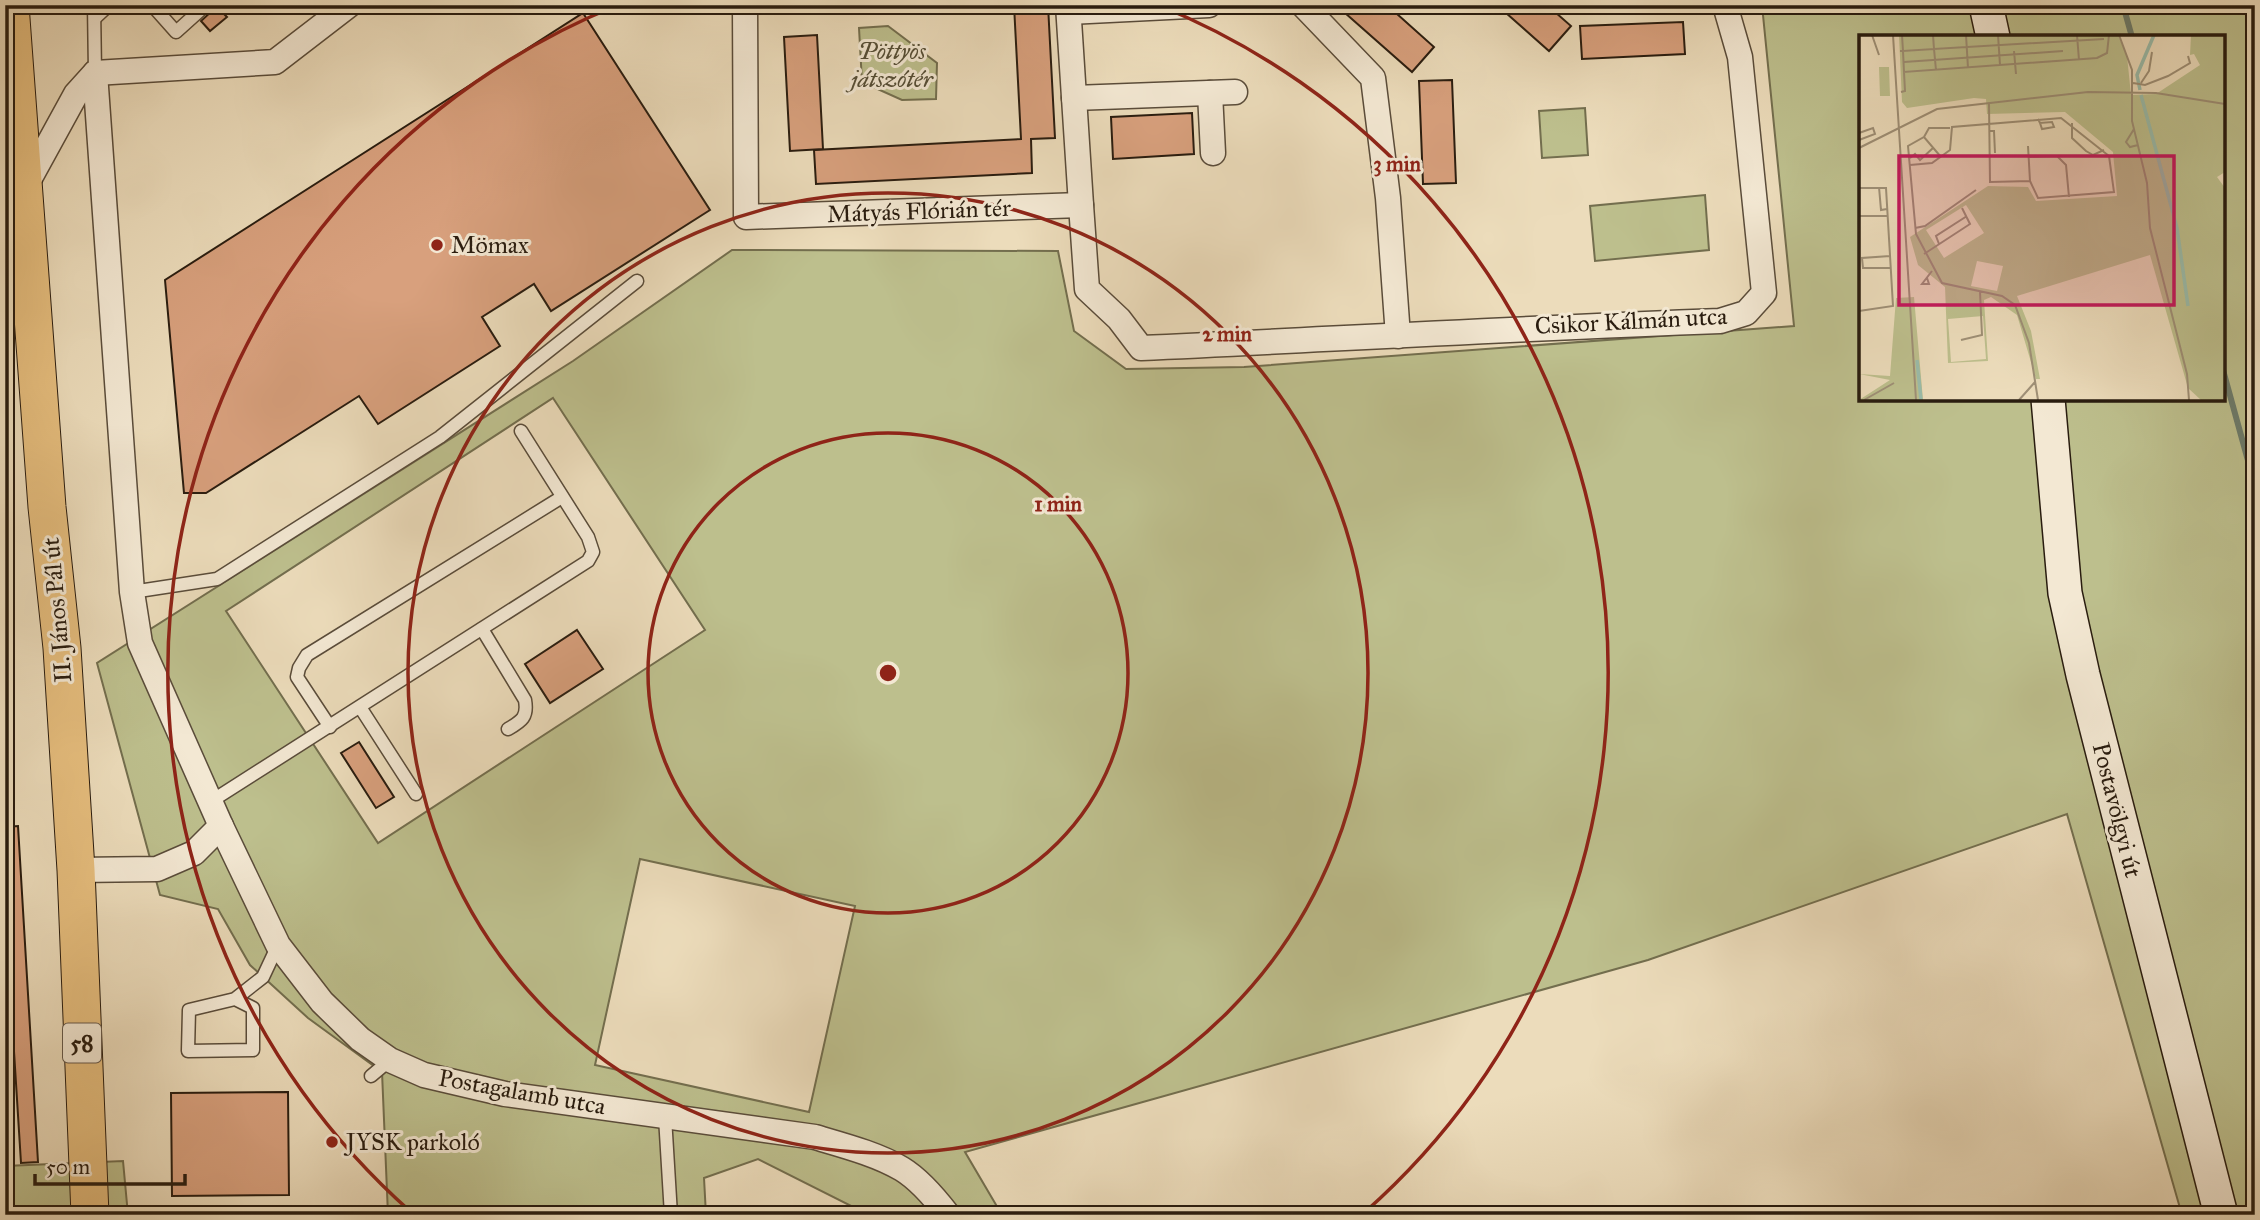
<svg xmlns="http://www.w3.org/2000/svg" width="2260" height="1220" font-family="'IM FELL Great Primer',serif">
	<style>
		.green { fill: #bdbf8d; stroke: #736e4e; stroke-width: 2; fill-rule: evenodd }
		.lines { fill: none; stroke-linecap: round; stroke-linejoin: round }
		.stream { stroke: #6d7c6c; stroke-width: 6 }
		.building { fill: #d8a07d; stroke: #291c0f; stroke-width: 2 }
		.lane-casing { stroke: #5a4c3a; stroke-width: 15 }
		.street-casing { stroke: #5a4c3a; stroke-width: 27 }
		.secondary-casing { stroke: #291c0f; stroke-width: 36 }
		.primary-casing { stroke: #291c0f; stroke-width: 39 }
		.lane { stroke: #f3e8d3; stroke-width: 12 }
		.street { stroke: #f3e8d3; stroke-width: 24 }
		.secondary { stroke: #f3e8d3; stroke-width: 33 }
		.primary { stroke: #e6be7e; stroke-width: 37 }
		.ring { fill: none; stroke: #8f2418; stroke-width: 3.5 }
		.poi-dot { fill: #8f2418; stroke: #f3e8d3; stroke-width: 2.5 }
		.labels { text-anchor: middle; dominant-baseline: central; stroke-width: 6; stroke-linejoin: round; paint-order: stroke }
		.shield { fill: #f3e8d3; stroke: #66594a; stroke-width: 2 }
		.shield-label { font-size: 23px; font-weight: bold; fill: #291c0f }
		.park-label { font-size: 24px; font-style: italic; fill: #554d35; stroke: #f3e8d3 }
		.street-label { font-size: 24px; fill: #291c0f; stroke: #f3e8d3 }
		.poi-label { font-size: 24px; fill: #291c0f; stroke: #f3e8d3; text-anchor: start }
		.inset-river { fill: none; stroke: #9abcaa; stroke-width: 3.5 }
		.inset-road { fill: none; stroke: #9e8f76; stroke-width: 2 }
		.view { fill: #c2185b; fill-opacity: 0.15; stroke: #c2185b; stroke-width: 3.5 }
		.inset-edge { fill: none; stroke: #291c0f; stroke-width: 3.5 }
		.centre { fill: #8f2418; stroke: #f3e8d3; stroke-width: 3.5 }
		.ring-label { font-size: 21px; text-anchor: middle; font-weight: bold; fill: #8f2418; stroke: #f3e8d3; stroke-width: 6; stroke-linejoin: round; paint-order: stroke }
	</style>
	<rect width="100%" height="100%" fill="#ecdcbb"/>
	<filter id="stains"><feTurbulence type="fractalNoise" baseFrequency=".00286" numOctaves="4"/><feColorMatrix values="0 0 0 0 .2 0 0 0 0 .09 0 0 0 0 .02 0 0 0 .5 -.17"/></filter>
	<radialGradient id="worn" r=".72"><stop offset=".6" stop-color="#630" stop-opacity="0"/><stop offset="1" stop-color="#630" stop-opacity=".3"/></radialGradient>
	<g class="green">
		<path d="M1762,5H2255V1215H2182L2067,814L1648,960L965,1152L1002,1215H869L758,1159L704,1178L706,1215H388L382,1072L308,1018L250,965L218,909L160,895L97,663L573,361L732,250L1058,251L1074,331L1126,369L1244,367L1794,326ZM1861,37H2223V399H1861ZM553,398L705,630L378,843L226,611ZM640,859L855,906L809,1112L595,1065Z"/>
		<path d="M888,26L937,63L936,99L902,100L862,82L859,28Z"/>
		<path d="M1585,108L1588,155L1542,158L1539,111Z"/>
		<path d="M1705,195L1709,250L1595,261L1590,206Z"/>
		<path d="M123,1161L128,1215H5V1166Z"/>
	</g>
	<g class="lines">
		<g class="stream">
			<path d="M2123,5L2132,37"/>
			<path d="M2223,370L2255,486"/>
		</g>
	</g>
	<g class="building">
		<path d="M215,5L227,17L210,31L201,21L212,11Z"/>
		<path d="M1014,5H1048L1055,138L1031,139L1032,173L816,184L814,150L1021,139Z"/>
		<path d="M1336,5H1387L1434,47L1412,72Z"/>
		<path d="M1497,5H1547L1571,26L1549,51Z"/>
		<path d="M583,13L710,210L551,311L534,284L482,317L500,346L378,424L359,396L206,493H184L165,280Z"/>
		<path d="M1683,22L1685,54L1582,59L1580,26Z"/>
		<path d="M817,35L823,149L790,151L784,37Z"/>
		<path d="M1452,80L1456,183L1423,184L1419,81Z"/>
		<path d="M1192,113L1194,154L1113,159L1111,117Z"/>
		<path d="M577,630L603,669L550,703L525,664Z"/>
		<path d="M359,742L394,797L376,808L341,753Z"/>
		<path d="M18,826L38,1162L21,1163L5,908V827Z"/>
		<path d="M288,1092L289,1195L172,1196L171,1093Z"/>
	</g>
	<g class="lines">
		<g class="lane-casing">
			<g id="lane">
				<path d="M94,5L95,73"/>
				<path d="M152,5L176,32L206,5"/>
				<path d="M96,17L109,5"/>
				<path d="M132,592L217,579L440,437L637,281"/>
				<path d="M482,629L525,700C528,717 522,721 508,729"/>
				<path d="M360,707L416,794"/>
				<path d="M330,727L297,677L299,668L307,655L562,497"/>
				<path d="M210,802L588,561L593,552L588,537L521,431"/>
				<path d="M235,999L253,1008V1050L188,1051L189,1010L235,999L263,977L278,945"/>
				<path d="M371,1076L390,1060"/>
				<path d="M665,1117L671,1215"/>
			</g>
		</g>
		<g class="street-casing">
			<g id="street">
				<path d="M745,5L746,217L1081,205L1068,5"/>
				<path d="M1303,5L1373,78L1388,198L1398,336"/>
				<path d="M1069,12L1209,5"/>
				<path d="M95,73L132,592L140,643L221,826L278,945L322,1002L360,1039L390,1060L424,1075L505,1094L815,1137C842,1145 877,1154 902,1169C920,1180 935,1198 948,1215"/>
				<path d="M1210,93L1213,153"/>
				<path d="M1074,98L1235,92"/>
				<path d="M25,187L76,94L95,73L275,62L349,5"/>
				<path d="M1081,205L1087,289L1119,319L1141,348C1334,339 1527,328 1720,321L1746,313L1764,293L1740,57L1725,5"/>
				<path d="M76,870L157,869L194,853L221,826"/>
			</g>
		</g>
		<g class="secondary-casing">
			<g id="secondary">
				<path d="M1986,5L1993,37"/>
				<path d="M2048,399L2065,593L2083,675L2221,1215"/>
			</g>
		</g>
		<g class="primary-casing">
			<path id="primary" d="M10,5L47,507L62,648L76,870L90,1215"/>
		</g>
		<use href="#lane" class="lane"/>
		<use href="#street" class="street"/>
		<use href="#secondary" class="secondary"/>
		<use href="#primary" class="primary"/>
	</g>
	<g class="ring">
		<circle cx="888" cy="673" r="240"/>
		<circle cx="888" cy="673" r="480"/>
		<path d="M411 1212A720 720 0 0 1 618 5M1158 5A720 720 0 0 1 1365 1212"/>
	</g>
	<g class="poi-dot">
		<circle cx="437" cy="245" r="7"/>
		<circle cx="332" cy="1142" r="7"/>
	</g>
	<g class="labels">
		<rect class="shield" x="63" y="1023.5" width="38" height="39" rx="5"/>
		<g class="shield-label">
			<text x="82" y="1043">58</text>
		</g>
		<g class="park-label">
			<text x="892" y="51">Pöttyös<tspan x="892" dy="28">játszótér</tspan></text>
		</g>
		<g class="street-label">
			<text transform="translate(919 211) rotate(-2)">Mátyás Flórián tér</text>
			<text transform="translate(1631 321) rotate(-3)">Csikor Kálmán utca</text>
			<text transform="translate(57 610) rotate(-95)">II. János Pál út</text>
			<text transform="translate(2117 810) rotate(76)">Postavölgyi út</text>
			<text transform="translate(522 1092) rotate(10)">Postagalamb utca</text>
		</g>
		<g class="poi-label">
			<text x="451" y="245">Mömax</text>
			<text x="346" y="1142">JYSK parkoló</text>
		</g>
	</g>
	<g transform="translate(1859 35)">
		<rect width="366" height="366" fill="#ecdcbb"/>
		<path d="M40,0H259L268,21L272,60L297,59L341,30L335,19L331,20L332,0H366V137L358,142L366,153V365H342L329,353L291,220L158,261L172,296L181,344H177L158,280L132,262L125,265L129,326L89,328L86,252L59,230L51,202L129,151L169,152L177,166L258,161L254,117L206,77L128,79L127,64L115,63L48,73L43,67ZM107,170L125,198L85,223L67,195ZM118,226L144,231L138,256L112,251ZM124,281L127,324L92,327L89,284ZM20,32H30L31,61H21ZM55,262L64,365H0L31,345L0,339L31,341L37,263Z" fill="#bdbf8d" fill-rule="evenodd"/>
		<path class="inset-river" d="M281,55L278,40L295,0M282,60L318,193L329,271M58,325L62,365"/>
		<path class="inset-road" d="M13,0L20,20M34,0L57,365M43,0L44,16L75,14L77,35M74,0L75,14L245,4M107,0L109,33M139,0L141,30M218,0L220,25M260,0L273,35V86L288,148L291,193L328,339L330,365M41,16H44L45,37L238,23L248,18L250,0M155,16L157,39M45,27L204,16M274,48L286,50L309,41L331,28L329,21M282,48L290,36L293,17M42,57L46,56L45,37M130,69L131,147L171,146L169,111M179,84L181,88L193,87L195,92L183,94L181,88M213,88V103L227,116L234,120L245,115M275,94L267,107L271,112L279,110M130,96H135L136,118M0,98L14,93L16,99L0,105M65,102L70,93H91M0,113L78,74L229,57L297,58L366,69M82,122L65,102L49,111L57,199L83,248L143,261L156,270L170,308L179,365M170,122L198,121L207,130L210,162M51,123L56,119L61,125L74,113M51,130L73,128L91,115L93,92L202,83L250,121L255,157L179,163L171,146M20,152L22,175L28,174M0,153H27L34,271L0,276M0,181H29M56,193L66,191L117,155M80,209L77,201L108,181M65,219L111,189L103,173M31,221L3,223L4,233H31M68,243L70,249H63L73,236M102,305L123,300L121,257M5,365L35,348M160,365L176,347"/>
		<path class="view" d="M40,121H315V270H40Z"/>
		<rect width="366" height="366" class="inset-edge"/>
	</g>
	<circle cx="888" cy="673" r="10" class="centre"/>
	<g class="ring-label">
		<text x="1397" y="171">3 min</text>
		<text x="1227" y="341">2 min</text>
		<text x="1058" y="511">1 min</text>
	</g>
	<rect width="2260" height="1220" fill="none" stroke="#ecdcbb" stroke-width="28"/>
	<rect x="7" y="7" width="2246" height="1206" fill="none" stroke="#291c0f" stroke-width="3.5"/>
	<rect x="14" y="14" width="2232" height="1192" fill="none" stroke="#291c0f" stroke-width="2"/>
	<path d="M35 1174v10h150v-10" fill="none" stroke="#291c0f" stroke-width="3.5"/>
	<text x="46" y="1174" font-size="21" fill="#291c0f" stroke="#f3e8d3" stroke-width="5" paint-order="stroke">50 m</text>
	<rect width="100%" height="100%" filter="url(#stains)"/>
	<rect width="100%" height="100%" fill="url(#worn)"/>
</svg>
